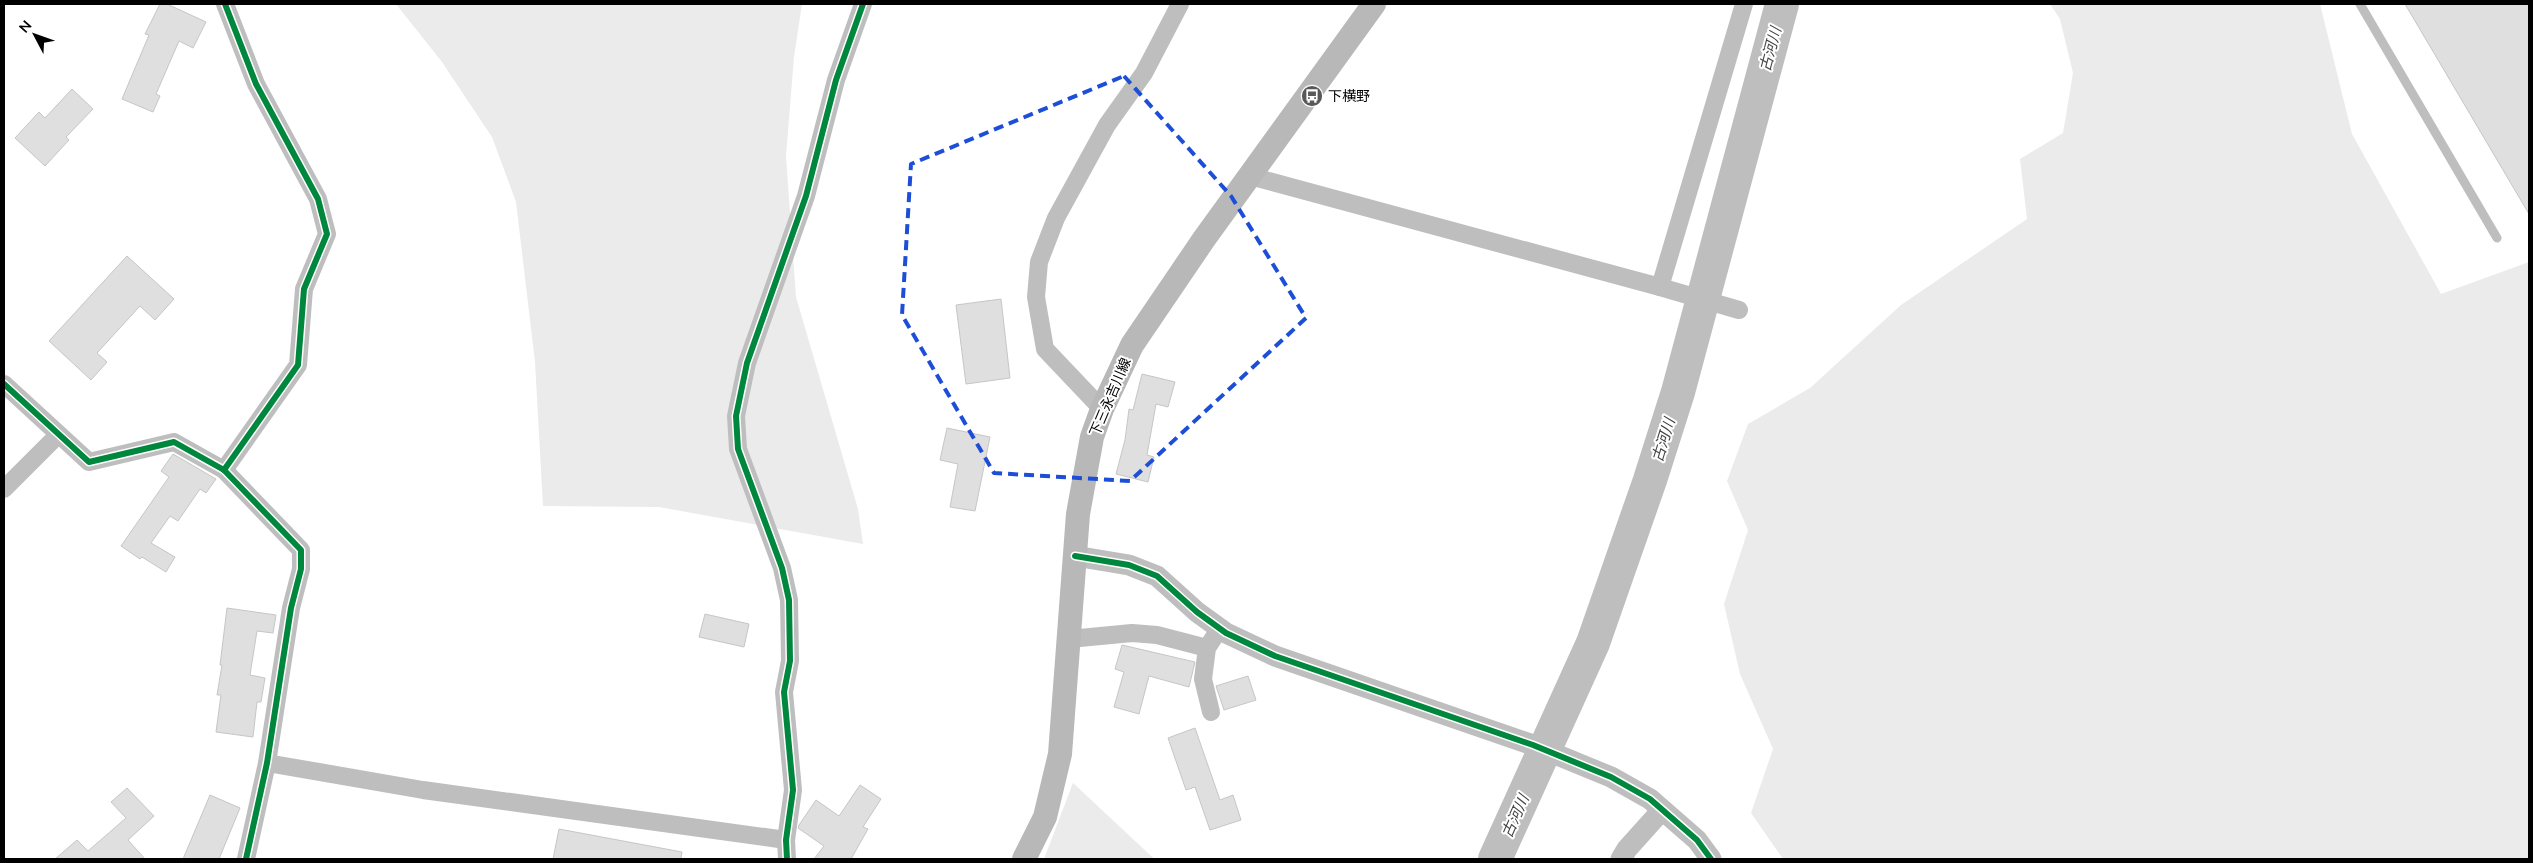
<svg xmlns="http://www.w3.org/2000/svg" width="2533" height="863" font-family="Mulish,'Noto Sans JP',sans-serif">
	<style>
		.green { fill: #ebebeb }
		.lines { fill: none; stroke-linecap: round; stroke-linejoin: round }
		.river { stroke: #bebebe; stroke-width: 34 }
		.building { fill: #dfdfdf; stroke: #c6c6c6 }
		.service { stroke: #bebebe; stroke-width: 9 }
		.minor { stroke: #bebebe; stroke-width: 18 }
		.tertiary { stroke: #bebebe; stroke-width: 21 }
		.secondary { stroke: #b8b8b8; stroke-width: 24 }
		.cycleway-casing { stroke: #fff; stroke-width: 9 }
		.cycleway { stroke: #00873e; stroke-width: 6 }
		.marked { fill: none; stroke: #1d4ed8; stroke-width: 4; stroke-dasharray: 10 6; stroke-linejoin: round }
		.labels { text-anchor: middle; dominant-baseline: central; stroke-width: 4; stroke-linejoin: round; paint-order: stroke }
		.poi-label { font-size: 14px; fill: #000; stroke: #fff; text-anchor: start }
		.street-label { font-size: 14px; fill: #000; stroke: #fff }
		.water-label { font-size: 15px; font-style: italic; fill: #434343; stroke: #fff }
	</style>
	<rect width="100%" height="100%" fill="#fff"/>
	<g class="green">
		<path d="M396,4H802L794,57L786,156L796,297L858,509L863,544L659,507L543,506L535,362L516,202L492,137L442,62Z"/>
		<path d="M2050,4H2320L2352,134L2441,294L2529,262V859H1783L1751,813L1773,749L1740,674L1724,604L1748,530L1727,481L1748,424L1810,388L1901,305L2027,219L2020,159L2063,133L2073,73L2060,19Z"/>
		<path d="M1073,783L1150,855L1155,859H1044Z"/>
	</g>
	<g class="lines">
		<path class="river" d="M1495,859L1593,643L1650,480L1678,392L1782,4"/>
	</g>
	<g class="building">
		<path d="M160,4H167L206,22L193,48L179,41L156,94L160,96L153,112L122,99L149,35L145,34Z"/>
		<path d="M2405,4H2529V214Z"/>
		<path d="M72,89L93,109L66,137L69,140L45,166L15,138L39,112L45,118Z"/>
		<path d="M127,256L174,299L155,320L140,306L97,353L107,362L91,380L49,341Z"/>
		<path d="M1001,299L1010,378L966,384L956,305Z"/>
		<path d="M1142,374L1175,382L1168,407L1156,404L1147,455L1154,457L1148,482L1116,474L1125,440L1129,409L1133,410Z"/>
		<path d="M947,428L990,437L975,511L950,507L958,464L940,460Z"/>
		<path d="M173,454L216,479L206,493L200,489L178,521L170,516L151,543L175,557L166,572L142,557L140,559L121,546L169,477L161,471Z"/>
		<path d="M227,608L276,615L273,633L257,631L250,675L265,678L261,702H257L253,737L216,732L221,695H217L222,665H220Z"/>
		<path d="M705,614L749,624L744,647L699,637Z"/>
		<path d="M1122,645L1195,662L1189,687L1149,676L1139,714L1114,707L1124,672L1115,669Z"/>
		<path d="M1248,676L1256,700L1224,710L1216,686Z"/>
		<path d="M1195,728L1220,800L1233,795L1241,820L1210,830L1195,787L1186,790L1168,738Z"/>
		<path d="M860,785L881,799L863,827L868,829L851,859H814L824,846L798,828L799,825L816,800L839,816Z"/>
		<path d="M127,788L154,816L128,840L145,859H55L77,840L88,851L126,818L111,802Z"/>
		<path d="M210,795L240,808L219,859H183Z"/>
		<path d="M559,829L682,852L681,859H553Z"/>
	</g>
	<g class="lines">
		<path class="service" d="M2360,4L2497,238"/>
		<g class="minor">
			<path d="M1250,176L1660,287L1739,310"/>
			<path d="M1660,287L1744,4"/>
			<path d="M4,384L89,462L174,442L224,470L301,550V569L291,608L267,763L246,859"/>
			<path d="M1102,409L1045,349L1036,297L1039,262L1056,218L1107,125L1144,73L1180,4"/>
			<path d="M224,470L298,365L304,289L327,234L318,199L256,84L225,4"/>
			<path d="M4,489L58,435"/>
			<path d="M1069,639L1132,633L1157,635L1207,648"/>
			<path d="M1211,712L1203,679L1207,648L1220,628"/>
			<path d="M267,763L423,790L786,840"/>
			<path d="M787,859L786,840L793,790L784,692L790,661L789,600L782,568L738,449L736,416L747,363L806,196L836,80L863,4"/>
		</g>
		<g class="tertiary">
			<path d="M1075,556L1129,565L1157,576L1197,612L1226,633L1275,656L1533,745L1611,777L1650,799L1697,840L1711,859"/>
			<path d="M1621,859L1627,849L1662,810"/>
		</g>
		<path class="secondary" d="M1024,859L1045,817L1060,754L1078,514L1092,437L1102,409L1132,345L1204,239L1374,4"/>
		<g class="cycleway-casing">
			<g id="cycleway">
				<path d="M4,384L89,462L174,442L224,470L301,550V569L291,608L267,763L246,859"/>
				<path d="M224,470L298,365L304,289L327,234L318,199L256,84L225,4"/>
				<path d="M1075,556L1129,565L1157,576L1197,612L1226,633L1275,656L1533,745L1611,777L1650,799L1697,840L1711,859"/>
				<path d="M787,859L786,840L793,790L784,692L790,661L789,600L782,568L738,449L736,416L747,363L806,196L836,80L863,4"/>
			</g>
		</g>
		<use href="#cycleway" class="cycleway"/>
	</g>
	<path class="marked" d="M1124,76L1231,196L1306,318L1130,481L994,473L902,315L911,164Z"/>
	<defs>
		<g id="bus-disc" transform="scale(1.125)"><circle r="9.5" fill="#595959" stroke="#fff"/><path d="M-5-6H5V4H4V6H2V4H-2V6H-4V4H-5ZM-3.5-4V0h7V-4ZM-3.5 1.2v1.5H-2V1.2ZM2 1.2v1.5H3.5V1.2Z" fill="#fff"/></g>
	</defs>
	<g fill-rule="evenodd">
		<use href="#bus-disc" x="1312" y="96"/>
	</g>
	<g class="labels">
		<g class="poi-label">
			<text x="1328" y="96">下横野</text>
		</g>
		<g class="street-label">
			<text transform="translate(1110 397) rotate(-67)">下三永吉川線</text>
		</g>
		<g class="water-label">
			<text transform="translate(1770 49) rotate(-75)">古河川</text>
			<text transform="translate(1663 440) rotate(-73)">古河川</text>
			<text transform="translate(1515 816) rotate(-66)">古河川</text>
		</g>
	</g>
	<rect width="2533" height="863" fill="none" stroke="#000000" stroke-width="10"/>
	<g transform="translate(35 35) rotate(311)" stroke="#ffffff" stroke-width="4" paint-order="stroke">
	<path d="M0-4L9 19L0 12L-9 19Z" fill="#000000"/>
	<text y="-8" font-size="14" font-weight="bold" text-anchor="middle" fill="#000000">N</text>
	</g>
</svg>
